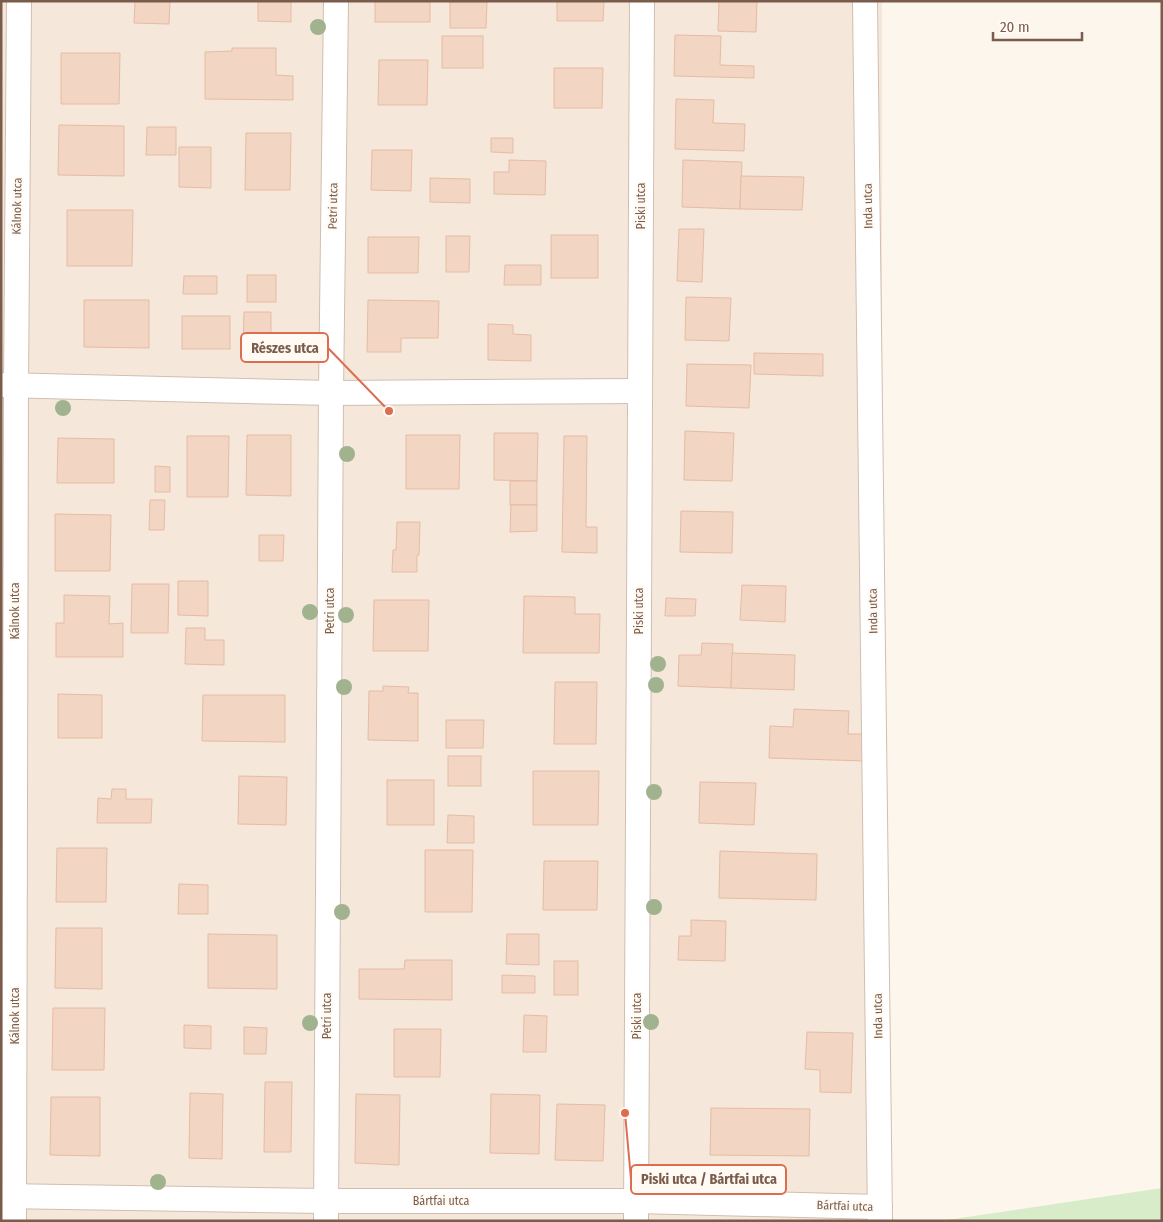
<svg xmlns="http://www.w3.org/2000/svg" width="1163" height="1222" font-family="'Fira Sans Condensed',sans-serif">
	<style>
		.residential { fill: #f5e8da }
		.green { fill: #d8ecc9 }
		.building { fill: #f3d5c3; stroke: #e6bba3 }
		.lines { fill: none; stroke-linecap: round; stroke-linejoin: round }
		.street-casing { stroke: #d1beb0; stroke-width: 26 }
		.street { stroke: #fff; stroke-width: 24 }
		.tree { fill: #a0b28e }
		.labels { text-anchor: middle; dominant-baseline: central; stroke-width: 4; stroke-linejoin: round; paint-order: stroke }
		.street-label { font-size: 12px; fill: #7a5c4d; stroke: #fffaf3 }
		.leader { fill: none; stroke: #dc6d51; stroke-width: 2 }
		.callout-dot { fill: #dc6d51; stroke: #fffaf3; stroke-width: 2 }
		.callout { fill: #fffaf3; stroke: #dc6d51; stroke-width: 2 }
		.callout-label { font-size: 14px; text-anchor: middle; font-weight: bold; fill: #7a5c4d }
	</style>
	<rect width="100%" height="100%" fill="#fdf6ec"/>
	<rect class="residential" x="1" y="1" width="881" height="1220"/>
	<path class="green" d="M1162,1188V1221H940Z"/>
	<g class="building">
		<path d="M135,1H170L169,24L134,23Z"/>
		<path d="M258,1H291V22L258,21Z"/>
		<rect x="375" y="1" width="55" height="21"/>
		<path d="M557,1H604L603,21H557Z"/>
		<path d="M719,1H757L756,32L718,31Z"/>
		<path d="M450,2H487L486,28H450Z"/>
		<path d="M675,35L721,36L720,65L754,66V78L674,76Z"/>
		<rect x="442" y="36" width="41" height="32"/>
		<path d="M232,48H276V75L293,76V100L205,99V52L232,51Z"/>
		<path d="M61,53H120L119,104H61Z"/>
		<path d="M379,60H428L427,105H378Z"/>
		<path d="M554,68H603L602,108H554Z"/>
		<path d="M676,99L714,100L713,123L745,124L744,151L675,149Z"/>
		<path d="M59,125L124,126V176L58,175Z"/>
		<path d="M147,127H176V155H146Z"/>
		<path d="M246,133H291L290,190H245Z"/>
		<path d="M491,138H513V153L491,152Z"/>
		<path d="M179,147H211V188L179,187Z"/>
		<path d="M372,150H412L411,191L371,190Z"/>
		<path d="M509,160L546,161L545,195L494,194V172H509Z"/>
		<path d="M683,160L742,162L740,209L682,207Z"/>
		<path d="M741,176L804,177L802,210L740,209Z"/>
		<path d="M430,178L470,179V203L430,202Z"/>
		<path d="M67,210H133L132,266H67Z"/>
		<path d="M679,229H704L702,282L677,281Z"/>
		<rect x="551" y="235" width="47" height="43"/>
		<path d="M446,236H470L469,272H446Z"/>
		<path d="M368,237H419L418,273H368Z"/>
		<path d="M505,265H541V285H504Z"/>
		<rect x="247" y="275" width="29" height="27"/>
		<path d="M184,276H217V294H183Z"/>
		<path d="M686,297L731,298L729,341L685,340Z"/>
		<path d="M84,300H149V348L84,347Z"/>
		<path d="M368,300L439,301L438,338H401V352H367Z"/>
		<path d="M244,312H271V348H243Z"/>
		<rect x="182" y="316" width="48" height="33"/>
		<path d="M488,324L513,325V334L531,335V361L488,360Z"/>
		<path d="M754,353L823,354V376L754,374Z"/>
		<path d="M687,364L751,365L749,408L686,406Z"/>
		<path d="M685,431L734,433L732,481L684,480Z"/>
		<path d="M494,433H538L537,481L494,480Z"/>
		<path d="M247,435H291V496L246,495Z"/>
		<path d="M406,435H460L459,489H406Z"/>
		<path d="M187,436H229L228,497H187Z"/>
		<path d="M564,436H587L586,527H597V553L562,552Z"/>
		<path d="M58,438L114,439V483H57Z"/>
		<path d="M155,466L170,467V492H155Z"/>
		<rect x="510" y="481" width="27" height="24"/>
		<path d="M150,500H165L164,530H149Z"/>
		<path d="M511,505H537V531L510,532Z"/>
		<path d="M681,511L733,512L732,553L680,552Z"/>
		<path d="M55,514L111,515L110,571H55Z"/>
		<path d="M397,522H420L419,555H417V572H392L393,550H396Z"/>
		<path d="M259,535H284L283,561H259Z"/>
		<path d="M178,581H208V616L178,615Z"/>
		<path d="M132,584H169L168,633H131Z"/>
		<path d="M742,585L786,586L785,622L740,620Z"/>
		<path d="M64,595L110,596L109,624L123,623V657H56V623H64Z"/>
		<path d="M524,596L575,597V614H600L599,653H523Z"/>
		<path d="M666,598L696,599L695,616H665Z"/>
		<path d="M374,600H429L428,651H373Z"/>
		<path d="M186,628H205V640H224V665L185,664Z"/>
		<path d="M702,643L733,644L731,688L678,686L679,655H701Z"/>
		<path d="M732,653L795,655L794,690L731,688Z"/>
		<path d="M555,682H597L596,744H554Z"/>
		<path d="M383,686L409,687L408,693H418V741L368,740L369,691H383Z"/>
		<path d="M58,694L102,695V738H58Z"/>
		<path d="M203,695H285V742L202,741Z"/>
		<path d="M794,709L849,711L848,734H866L865,761L769,758L770,726L793,727Z"/>
		<path d="M446,720H484L483,748H446Z"/>
		<rect x="448" y="756" width="33" height="30"/>
		<path d="M533,771H599L598,825H533Z"/>
		<path d="M239,776L287,777L286,825L238,824Z"/>
		<rect x="387" y="780" width="47" height="45"/>
		<path d="M700,782L756,783L754,825L699,823Z"/>
		<path d="M112,789H126V799H152L151,823H97L98,798L111,799Z"/>
		<path d="M448,815L474,816V843H447Z"/>
		<path d="M57,848H107L106,902H56Z"/>
		<path d="M425,850H473L472,912H425Z"/>
		<path d="M720,851L817,854L816,900L719,898Z"/>
		<path d="M544,861H598L597,910H543Z"/>
		<path d="M179,884L208,885V914H178Z"/>
		<path d="M691,920L726,921L725,961L678,960L679,936H691Z"/>
		<path d="M56,928H102V989L55,988Z"/>
		<path d="M208,934L277,935V989L208,988Z"/>
		<path d="M507,934H539V965L506,964Z"/>
		<path d="M405,960H452V1000L359,999V969H404Z"/>
		<rect x="554" y="961" width="24" height="34"/>
		<path d="M502,975L535,976V993H502Z"/>
		<path d="M53,1008H105L104,1070H52Z"/>
		<path d="M524,1015L547,1016L546,1052H523Z"/>
		<path d="M184,1025L211,1026V1049L184,1048Z"/>
		<path d="M244,1027L267,1028L266,1054H244Z"/>
		<path d="M394,1029H441L440,1077H394Z"/>
		<path d="M807,1032L853,1033L851,1093L820,1092V1070L805,1069Z"/>
		<path d="M265,1082H292L291,1152H264Z"/>
		<path d="M190,1093L223,1094L222,1159L189,1158Z"/>
		<path d="M356,1094L400,1095L399,1165L355,1163Z"/>
		<path d="M491,1094L540,1095L539,1154L490,1153Z"/>
		<path d="M51,1097H100V1156L50,1155Z"/>
		<path d="M557,1104L605,1105L603,1161L555,1160Z"/>
		<path d="M711,1108L810,1109L809,1156L710,1155Z"/>
	</g>
	<g class="lines">
		<g class="street-casing">
			<g id="street">
				<path d="M865,1L880,1221"/>
				<path d="M1,385L331,393L640,391"/>
				<path d="M1,1196L326,1201H636L880,1207"/>
				<path d="M14,1221L16,385L19,1"/>
				<path d="M326,1221L331,393L336,1"/>
				<path d="M636,1221L642,1"/>
			</g>
		</g>
		<use href="#street" class="street"/>
	</g>
	<g class="tree">
		<circle cx="318" cy="27" r="8"/>
		<circle cx="63" cy="408" r="8"/>
		<circle cx="347" cy="454" r="8"/>
		<circle cx="310" cy="612" r="8"/>
		<circle cx="346" cy="615" r="8"/>
		<circle cx="658" cy="664" r="8"/>
		<circle cx="656" cy="685" r="8"/>
		<circle cx="344" cy="687" r="8"/>
		<circle cx="654" cy="792" r="8"/>
		<circle cx="654" cy="907" r="8"/>
		<circle cx="342" cy="912" r="8"/>
		<circle cx="651" cy="1022" r="8"/>
		<circle cx="310" cy="1023" r="8"/>
		<circle cx="158" cy="1182" r="8"/>
	</g>
	<g class="labels">
		<g class="street-label">
			<text transform="translate(17 206) rotate(-89)">Kálnok utca</text>
			<text transform="translate(333 206) rotate(-89)">Petri utca</text>
			<text transform="translate(641 206) rotate(-90)">Piski utca</text>
			<text transform="translate(868 206) rotate(-91)">Inda utca</text>
			<text transform="translate(15 611) rotate(-90)">Kálnok utca</text>
			<text transform="translate(330 611) rotate(-90)">Petri utca</text>
			<text transform="translate(639 611) rotate(-90)">Piski utca</text>
			<text transform="translate(873 611) rotate(-91)">Inda utca</text>
			<text transform="translate(15 1016) rotate(-90)">Kálnok utca</text>
			<text transform="translate(327 1016) rotate(-90)">Petri utca</text>
			<text transform="translate(637 1016) rotate(-90)">Piski utca</text>
			<text transform="translate(878 1016) rotate(-91)">Inda utca</text>
			<text x="441" y="1201">Bártfai utca</text>
			<text transform="translate(845 1206) rotate(2)">Bártfai utca</text>
		</g>
	</g>
	<path class="leader" d="M389 411L328 348M625 1113L631 1179"/>
	<g class="callout-dot">
		<circle cx="389" cy="411" r="5"/>
		<circle cx="625" cy="1113" r="5"/>
	</g>
	<g class="callout">
		<rect x="241" y="333" width="87" height="29" rx="5"/>
		<rect x="631" y="1165" width="155" height="29" rx="5"/>
	</g>
	<g class="callout-label">
		<text x="285" y="353">Részes utca</text>
		<text x="709" y="1184">Piski utca / Bártfai utca</text>
	</g>
	<rect width="1163" height="1222" fill="none" stroke="#7a5c4d" stroke-width="5"/>
	<path d="M993 32v8h89v-8" fill="none" stroke="#7a5c4d" stroke-width="2.5"/>
	<text x="1000" y="32" font-size="15" fill="#7a5c4d" stroke="#fffaf3" stroke-width="4" paint-order="stroke">20 m</text>
</svg>
